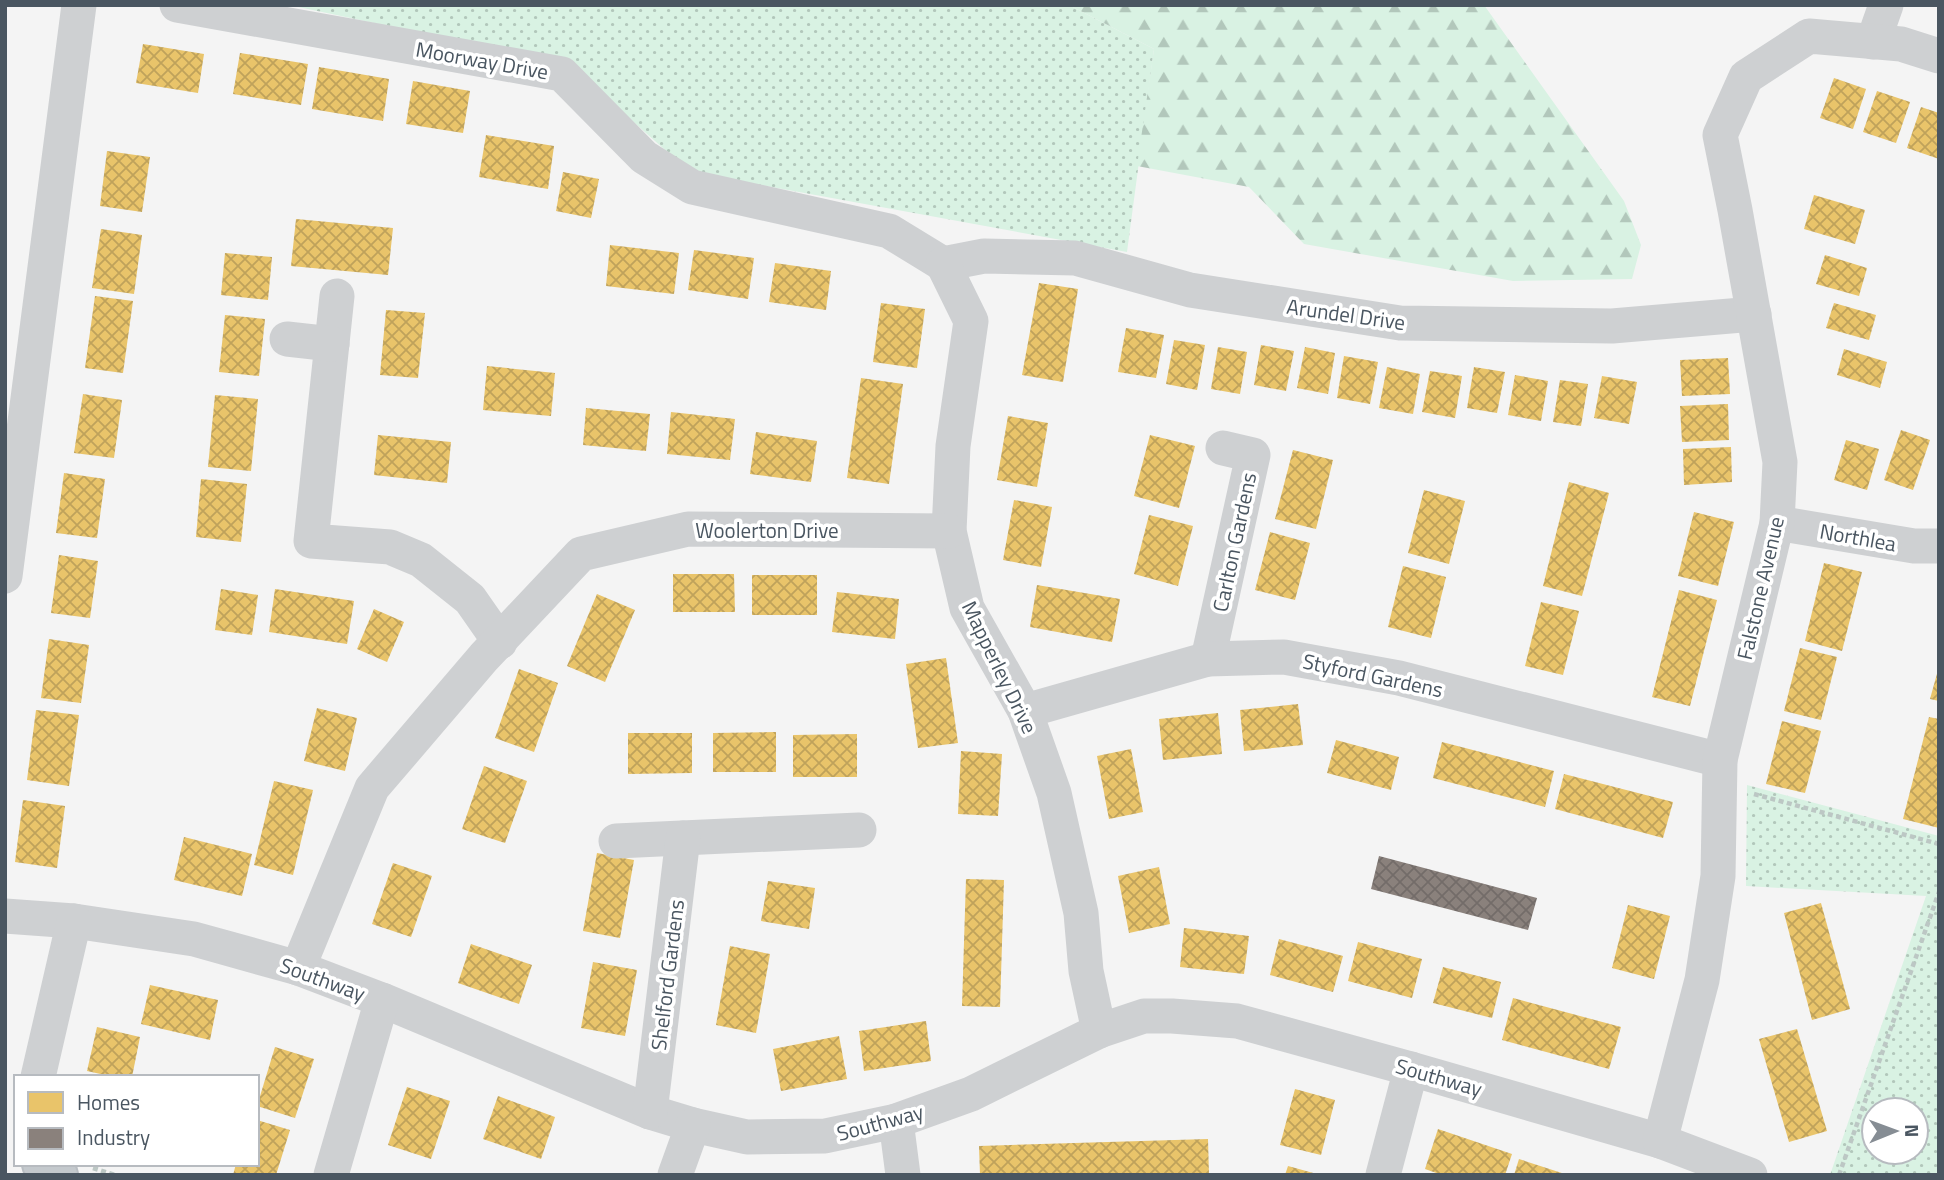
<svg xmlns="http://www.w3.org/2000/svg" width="1944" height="1180" font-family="'Titillium Web',sans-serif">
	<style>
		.grass { fill: url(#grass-dots); fill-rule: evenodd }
		.forest { fill: url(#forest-firs) }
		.homes { fill: url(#homes-cross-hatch) }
		.industry { fill: url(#industry-cross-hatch) }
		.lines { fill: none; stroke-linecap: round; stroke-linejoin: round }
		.trunk-casing { stroke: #b9bec3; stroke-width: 42 }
		.path { stroke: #bcc7c4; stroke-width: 4.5; stroke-dasharray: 5 3.5; stroke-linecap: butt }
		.minor { stroke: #ced0d2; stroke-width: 35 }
		.trunk { stroke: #c4c9cd; stroke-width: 38 }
		.labels { text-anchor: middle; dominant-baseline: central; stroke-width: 7; stroke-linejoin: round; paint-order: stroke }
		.street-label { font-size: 21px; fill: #4a5661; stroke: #fff }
	</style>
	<defs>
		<pattern id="grass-dots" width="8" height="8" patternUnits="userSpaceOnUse" patternTransform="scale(1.75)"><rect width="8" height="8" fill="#d9f2e3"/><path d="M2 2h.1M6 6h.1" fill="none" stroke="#b2c7bb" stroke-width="1.8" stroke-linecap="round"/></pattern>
		<pattern id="forest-firs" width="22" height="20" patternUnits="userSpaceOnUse" patternTransform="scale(1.75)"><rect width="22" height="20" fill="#d9f2e3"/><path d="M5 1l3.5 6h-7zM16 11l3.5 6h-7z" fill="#b2c7bb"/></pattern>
		<pattern id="homes-cross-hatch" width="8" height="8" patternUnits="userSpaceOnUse" patternTransform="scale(1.75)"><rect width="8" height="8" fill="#e9c46a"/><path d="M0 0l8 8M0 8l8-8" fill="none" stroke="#bfa25b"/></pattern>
		<pattern id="industry-cross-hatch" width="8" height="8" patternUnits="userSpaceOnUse" patternTransform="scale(1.75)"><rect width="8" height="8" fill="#8a817c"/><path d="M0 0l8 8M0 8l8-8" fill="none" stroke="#736c69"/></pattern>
	</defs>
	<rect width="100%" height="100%" fill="#f4f4f4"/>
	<g class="grass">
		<path d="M289,5H1069L1154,49L1127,252L690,172L568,64Z"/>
		<path d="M1747,785L1939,836V1175H1830L1926,896L1746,886ZM1874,1110H1916V1152H1874Z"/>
	</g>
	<path class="forest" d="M1069,5H1484L1624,201L1641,245L1632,279L1513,281L1304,244L1249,187L1137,166L1154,49Z"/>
	<g class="homes">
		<path d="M143,44L204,54L198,93L136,83Z"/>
		<path d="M240,53L308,64L301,105L233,94Z"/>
		<path d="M319,67L389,79L383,121L312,109Z"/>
		<path d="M1834,78L1866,89L1853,129L1820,118Z"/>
		<path d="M413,81L470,91L463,133L406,124Z"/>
		<path d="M1877,91L1910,102L1896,143L1863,132Z"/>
		<path d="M1921,107L1939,113V159L1907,148Z"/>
		<path d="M486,135L554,146L548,189L479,177Z"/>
		<path d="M107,151L150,157L142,212L100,206Z"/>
		<path d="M563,172L599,179L591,218L556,211Z"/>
		<path d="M1814,195L1865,210L1855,244L1804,229Z"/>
		<path d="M296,219L393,228L388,275L291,266Z"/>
		<path d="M101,229L142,235L134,294L92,288Z"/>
		<path d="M610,245L679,253L674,294L606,286Z"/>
		<path d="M694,250L754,258L748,299L688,290Z"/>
		<path d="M225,253L272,257L268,300L221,295Z"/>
		<path d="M1825,255L1867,268L1859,296L1816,284Z"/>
		<path d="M775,263L831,271L826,310L769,302Z"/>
		<path d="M1039,283L1078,289L1063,382L1022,375Z"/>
		<path d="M95,296L133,301L123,373L85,368Z"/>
		<path d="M881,303L925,309L917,368L873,362Z"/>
		<path d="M1834,303L1876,315L1869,340L1826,328Z"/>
		<path d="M386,310L425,313L418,378L380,375Z"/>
		<path d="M225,315L265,319L259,376L219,372Z"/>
		<path d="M1126,328L1164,335L1156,378L1118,372Z"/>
		<path d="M1174,340L1205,345L1197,390L1166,384Z"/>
		<path d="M1261,345L1294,351L1286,391L1254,385Z"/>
		<path d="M1218,347L1247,352L1240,394L1211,389Z"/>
		<path d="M1305,347L1335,353L1328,394L1297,388Z"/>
		<path d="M1844,349L1887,362L1880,388L1837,375Z"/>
		<path d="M1344,356L1378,362L1370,404L1337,398Z"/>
		<path d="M1728,358L1730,394L1682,396L1680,360Z"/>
		<path d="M487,366L555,373L551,416L483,410Z"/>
		<path d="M1387,367L1420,374L1413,414L1379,408Z"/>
		<path d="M1474,367L1505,372L1497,413L1467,408Z"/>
		<path d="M1430,371L1462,376L1455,418L1422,412Z"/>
		<path d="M1515,375L1548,381L1541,421L1508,415Z"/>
		<path d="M1602,376L1637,382L1629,424L1594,418Z"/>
		<path d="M861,378L903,384L889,484L847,478Z"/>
		<path d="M1560,380L1588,384L1581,426L1553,422Z"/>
		<path d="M83,394L122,400L114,458L74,453Z"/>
		<path d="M215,395L258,399L251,471L208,467Z"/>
		<path d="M1728,404L1729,440L1682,442L1680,406Z"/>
		<path d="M586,408L650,414L646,451L583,445Z"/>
		<path d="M671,412L735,419L730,460L667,454Z"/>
		<path d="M1008,416L1048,423L1037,487L997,480Z"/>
		<path d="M1901,430L1930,440L1913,490L1884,480Z"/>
		<path d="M756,432L817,441L811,482L750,474Z"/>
		<path d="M378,435L451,442L447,483L374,475Z"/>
		<path d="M1150,435L1195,446L1179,508L1134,496Z"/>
		<path d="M1846,440L1879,449L1867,490L1834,480Z"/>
		<path d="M1731,447L1732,482L1684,485L1683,449Z"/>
		<path d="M1293,450L1333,460L1316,529L1275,519Z"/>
		<path d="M64,473L105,479L97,538L56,533Z"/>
		<path d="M201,479L247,484L241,542L196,537Z"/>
		<path d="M1569,482L1609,493L1582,596L1543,586Z"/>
		<path d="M1424,490L1465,501L1449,564L1408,553Z"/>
		<path d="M1014,500L1052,507L1041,567L1003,560Z"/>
		<path d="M1694,512L1734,522L1718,586L1678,576Z"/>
		<path d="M1149,515L1193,526L1178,586L1134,574Z"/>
		<path d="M1270,532L1310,543L1295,600L1255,590Z"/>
		<path d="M59,555L98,561L90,618L51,613Z"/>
		<path d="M1824,563L1862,572L1842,651L1805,641Z"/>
		<path d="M1403,566L1446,577L1431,638L1388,627Z"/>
		<path d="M673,574H734L735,612H673Z"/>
		<rect x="752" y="575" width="65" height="40"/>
		<path d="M1037,585L1120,599L1112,642L1030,627Z"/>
		<path d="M221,589L258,595L252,635L215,630Z"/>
		<path d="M275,589L354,601L347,644L269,632Z"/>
		<path d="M1679,590L1717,600L1690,706L1652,697Z"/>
		<path d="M837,592L899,599L895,639L832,632Z"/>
		<path d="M597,594L635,610L605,682L567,666Z"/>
		<path d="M1541,602L1579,611L1563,675L1525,666Z"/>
		<path d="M374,609L404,622L387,662L357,649Z"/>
		<path d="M49,639L89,645L81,703L41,698Z"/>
		<path d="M1800,648L1837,657L1821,720L1784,711Z"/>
		<path d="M946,658L958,743L918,748L906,664Z"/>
		<path d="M519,669L558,683L534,752L495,738Z"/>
		<path d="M1938,670L1939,671V701L1930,699Z"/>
		<path d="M1298,704L1303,745L1244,751L1240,710Z"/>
		<path d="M317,708L357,718L345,771L304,761Z"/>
		<path d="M36,710L79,715L69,786L27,780Z"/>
		<path d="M1218,713L1222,754L1163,760L1159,719Z"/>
		<path d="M1929,717L1939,719V828L1903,819Z"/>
		<path d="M1782,721L1821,731L1805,793L1766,784Z"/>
		<path d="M776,732V772H713V733Z"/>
		<path d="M628,733H692V773L628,774Z"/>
		<path d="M857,734V777H793V735Z"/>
		<path d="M1336,740L1399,757L1391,790L1327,773Z"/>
		<path d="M1442,742L1554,771L1545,807L1433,778Z"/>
		<path d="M1131,749L1143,812L1109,819L1097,756Z"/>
		<path d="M961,751L1002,754L998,816L958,814Z"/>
		<path d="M484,766L527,781L505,843L462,829Z"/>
		<path d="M1564,774L1673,802L1663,838L1555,809Z"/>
		<path d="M274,781L313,790L293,875L254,865Z"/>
		<path d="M23,800L65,806L57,868L15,862Z"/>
		<path d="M184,837L252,854L242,896L174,880Z"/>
		<path d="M597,853L634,860L620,938L583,931Z"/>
		<path d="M393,863L432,876L411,937L372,924Z"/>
		<path d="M1159,867L1170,924L1129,933L1118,876Z"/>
		<path d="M966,879L1004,880L1000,1007L962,1006Z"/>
		<path d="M768,881L815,888L809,929L761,921Z"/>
		<path d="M1821,903L1850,1009L1812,1020L1784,913Z"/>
		<path d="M1628,905L1670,916L1654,979L1612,968Z"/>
		<path d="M1184,928L1249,936L1244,974L1180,967Z"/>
		<path d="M1279,939L1343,956L1333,992L1270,975Z"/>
		<path d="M1358,942L1422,959L1412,998L1348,981Z"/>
		<path d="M471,944L532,965L519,1004L458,983Z"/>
		<path d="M730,946L770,954L756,1033L716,1025Z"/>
		<path d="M593,962L637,970L625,1036L581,1028Z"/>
		<path d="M1443,967L1501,982L1492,1018L1433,1003Z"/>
		<path d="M150,985L218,1000L210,1040L141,1024Z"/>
		<path d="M1513,998L1621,1027L1609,1069L1502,1040Z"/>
		<path d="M926,1021L931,1061L864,1071L859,1031Z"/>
		<path d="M97,1027L140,1037L132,1077H114L87,1071Z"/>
		<path d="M1797,1029L1827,1131L1789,1142L1759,1039Z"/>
		<path d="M839,1036L847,1079L781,1091L773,1049Z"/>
		<path d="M275,1047L314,1059L295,1118L257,1106Z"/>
		<path d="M407,1087L450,1101L431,1159L388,1145Z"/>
		<path d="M1295,1089L1335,1100L1321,1155L1280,1145Z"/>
		<path d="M498,1096L555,1117L541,1159L483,1139Z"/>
		<path d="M257,1120L290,1130L276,1175H233L236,1164H257Z"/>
		<path d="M1438,1129L1512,1154L1505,1175H1442L1425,1169Z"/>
		<path d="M1208,1139L1209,1175H980L979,1146Z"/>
		<path d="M1519,1159L1565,1174V1175H1514Z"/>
		<path d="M1288,1166L1317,1174L1316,1175H1285Z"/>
	</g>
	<path class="industry" d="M1379,856L1537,898L1528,930L1371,889Z"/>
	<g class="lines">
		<g class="trunk-casing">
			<path id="trunk" d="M42,1164L58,1175"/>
		</g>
		<g class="path">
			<path d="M1754,794L1939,844"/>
			<path d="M93,1168L115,1175"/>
			<path d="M1839,1175L1939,892"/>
		</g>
		<g class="minor">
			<path d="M177,5L562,74L644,157L692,187L889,231L943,264"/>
			<path d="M1873,42L1886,5"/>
			<path d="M943,264L984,256L1075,258L1190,290L1400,323L1612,326L1754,314"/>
			<path d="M943,264L971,321L953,446L949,531L967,608L1025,711L1054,793L1081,913L1086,971L1099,1031"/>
			<path d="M337,296L311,541L390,547L421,560L470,599L500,642"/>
			<path d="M287,339L332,344"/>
			<path d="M1777,523L1914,546H1939"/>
			<path d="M5,576L79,5"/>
			<path d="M1208,659L1253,455L1223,448"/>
			<path d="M1025,711L1208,659L1284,657L1399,678L1720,760"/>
			<path d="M616,841L859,830"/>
			<path d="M5,916L74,921L194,939L298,968L382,1000L650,1112L693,1125L747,1137L825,1136L896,1121L971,1094L1099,1031L1144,1016H1172L1237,1021L1411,1069L1660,1141L1750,1175"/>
			<path d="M298,968L372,788L484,657L581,554L688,529L949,531"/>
			<path d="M38,1077L74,921"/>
			<path d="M650,1112L683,838"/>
			<path d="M896,1121L903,1175"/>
			<path d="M1660,1141L1702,980L1718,876L1720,760L1777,523L1780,462L1735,210L1720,135L1746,77L1809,36L1901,44L1939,56"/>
			<path d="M331,1175L382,1000"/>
			<path d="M675,1175L693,1125"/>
			<path d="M1383,1175L1411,1069"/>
		</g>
		<use href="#trunk" class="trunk"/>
	</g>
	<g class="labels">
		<g class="street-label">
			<text transform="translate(482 60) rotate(10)">Moorway Drive</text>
			<text transform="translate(1346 314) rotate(8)">Arundel Drive</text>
			<text x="767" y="530">Woolerton Drive</text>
			<text transform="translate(1858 537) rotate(10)">Northlea</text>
			<text transform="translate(1234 542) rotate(-78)">Carlton Gardens</text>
			<text transform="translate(1760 588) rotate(-77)">Falstone Avenue</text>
			<text transform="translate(1000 667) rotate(64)">Mapperley Drive</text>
			<text transform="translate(1373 675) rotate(12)">Styford Gardens</text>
			<text transform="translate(667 975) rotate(-83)">Shelford Gardens</text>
			<text transform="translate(323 979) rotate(20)">Southway</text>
			<text transform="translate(1439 1077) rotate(16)">Southway</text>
			<text transform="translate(880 1122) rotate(-15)">Southway</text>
		</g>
	</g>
	<rect width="1944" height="1180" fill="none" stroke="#4a5661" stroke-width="14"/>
	<rect x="14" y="1075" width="245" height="91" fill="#ffffff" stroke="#b7bbc0" stroke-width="2"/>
	<rect x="28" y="1092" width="35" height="21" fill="#e9c46a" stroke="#b7bbc0" stroke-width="2"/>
	<text x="77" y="1110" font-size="21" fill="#4a5661">Homes</text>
	<rect x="28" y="1128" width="35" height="21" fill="#8a817c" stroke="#b7bbc0" stroke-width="2"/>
	<text x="77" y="1145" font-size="21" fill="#4a5661">Industry</text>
	<g transform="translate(1895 1131) rotate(89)"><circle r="33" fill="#ffffff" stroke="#b7bbc0" stroke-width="2"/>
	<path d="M0-5L12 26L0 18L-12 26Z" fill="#868d94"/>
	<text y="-10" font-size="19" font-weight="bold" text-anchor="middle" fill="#4a5661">N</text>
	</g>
</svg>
